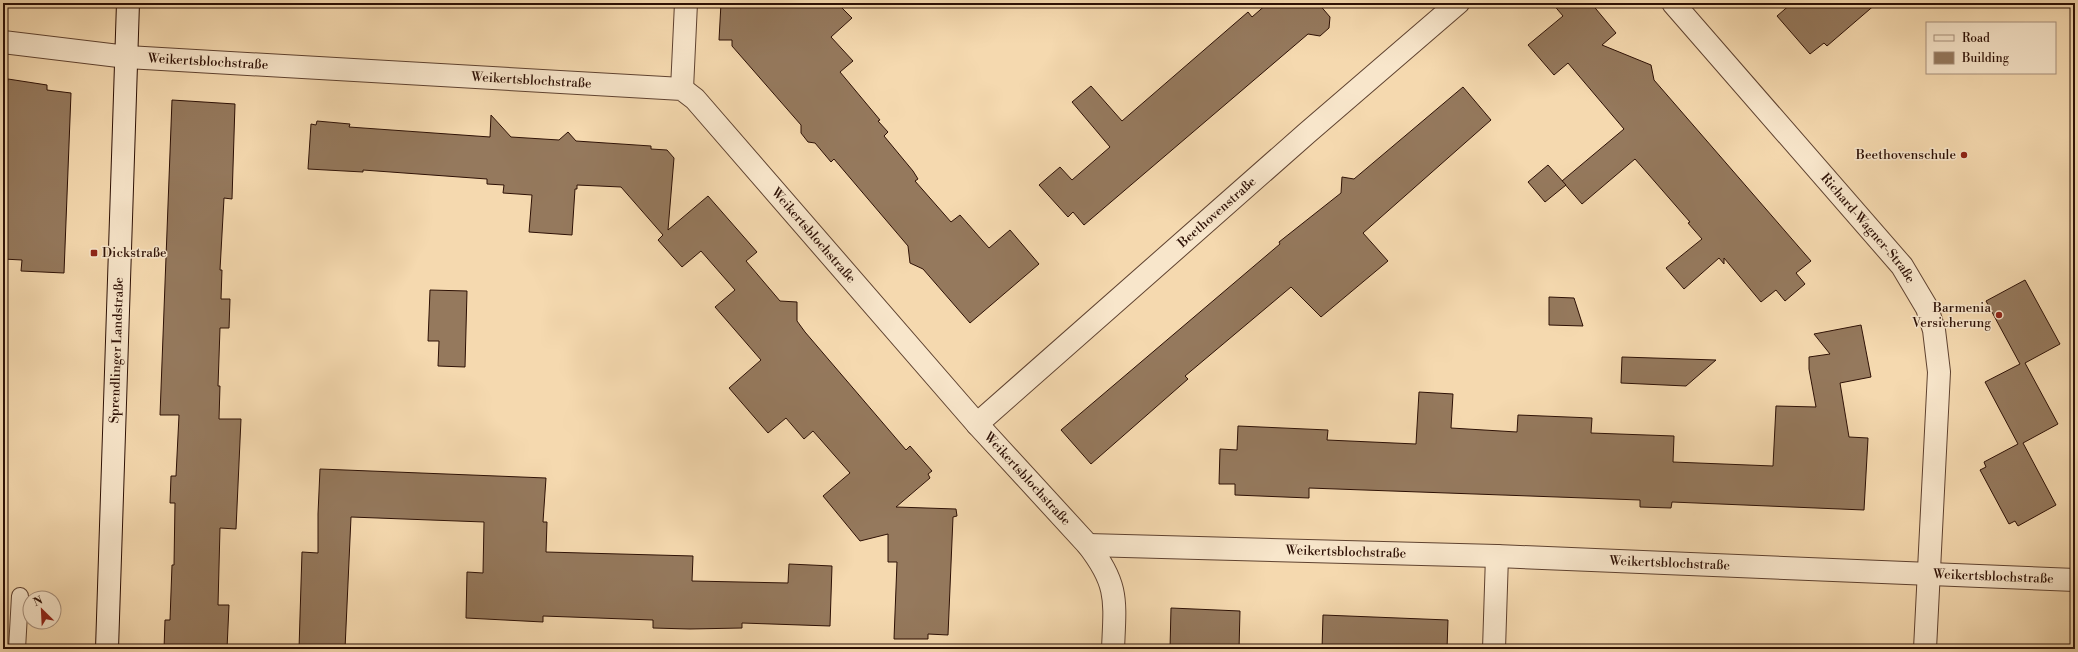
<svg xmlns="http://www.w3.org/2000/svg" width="2078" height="652" font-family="'Libre Bodoni',serif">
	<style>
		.building { fill: #95795d; stroke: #2d1005 }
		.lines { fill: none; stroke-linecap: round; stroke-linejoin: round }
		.service-casing { stroke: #5f4230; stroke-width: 18 }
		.minor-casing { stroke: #5f4230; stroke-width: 24 }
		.secondary-casing { stroke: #2d1005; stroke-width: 24 }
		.service { stroke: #f8e6cb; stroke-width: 16 }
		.minor { stroke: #f8e6cb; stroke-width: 22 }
		.secondary { stroke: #f8e6cb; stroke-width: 22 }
		.poi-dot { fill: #8f2418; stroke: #f8e6cb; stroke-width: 1.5 }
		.labels { text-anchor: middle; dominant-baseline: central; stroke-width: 3; stroke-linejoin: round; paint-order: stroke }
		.street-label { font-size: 13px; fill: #2d1005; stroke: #f8e6cb }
		.poi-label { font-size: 13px; fill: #2d1005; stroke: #f8e6cb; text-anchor: end }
	</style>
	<rect width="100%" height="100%" fill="#f5d9af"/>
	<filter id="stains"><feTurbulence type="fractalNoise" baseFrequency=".005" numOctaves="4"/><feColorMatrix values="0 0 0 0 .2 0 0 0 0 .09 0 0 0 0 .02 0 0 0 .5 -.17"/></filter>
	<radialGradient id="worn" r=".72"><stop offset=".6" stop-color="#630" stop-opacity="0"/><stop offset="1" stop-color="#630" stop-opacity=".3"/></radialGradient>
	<g class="building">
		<path d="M721,3H837L852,18L831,37L853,61L840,72L880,120L878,121L888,132L884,136L913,171L918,179L915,181L951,222L960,215L989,248L1010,230L1039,264L970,323L923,269L910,263L908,246L834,159L831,162L815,143L808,142L801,133V125L732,46V40H719Z"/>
		<path d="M1268,3H1318L1330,17L1329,28L1320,36L1308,34L1084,225L1073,212L1068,217L1039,185L1060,167L1072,180L1110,147L1072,102L1091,86L1122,121L1248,12L1252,17Z"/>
		<path d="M1552,3H1591L1616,33L1602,45L1651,65L1654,80L1811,261L1796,273L1805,284L1785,301L1776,290L1761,302L1724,258V264L1719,258L1684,289L1666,268L1702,239L1688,223L1690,222L1635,159L1582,204L1562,181L1624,129L1568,63L1554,75L1528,45L1563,16Z"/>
		<path d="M1792,3H1877L1827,46L1824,43L1810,54L1777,16Z"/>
		<path d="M8,79L47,85V90L71,93L64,273L21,271L22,260L3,259V84L7,85Z"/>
		<path d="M1463,87L1491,120L1363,233L1388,261L1321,317L1291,287L1185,376L1188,379L1091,464L1061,430L1280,244L1279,242L1341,193L1342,177L1354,179Z"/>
		<path d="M172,100L235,104L232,199L224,198L220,270H222L221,299H230L229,328H220L218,386H220L219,419H241L236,529L220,528L218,605H229L227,649H164L165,620H170L172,565H174L175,503H170L171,476H176L179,415H160Z"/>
		<path d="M491,115L511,137L559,140L568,132L576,141L651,146V149L667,150L674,158L668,230L708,196L757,252L746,261L780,301L797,302V321L805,332L906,450L910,446L932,471L928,474L930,478L896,507L956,509L957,516L953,517L948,635L928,634V639H894L897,562H888V534L860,541L823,496L850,473L813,431L804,439L786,418L768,433L729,388L761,360L715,307L735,290L701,251L682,267L658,240L663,235L621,187L577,185V189H575L572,235L529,232L532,195L503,193L504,185L487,184V179L363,170V172L308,169L311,124L316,125L317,121L350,124L349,127L490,137Z"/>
		<path d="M1548,165L1566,185L1545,202L1528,182Z"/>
		<path d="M2025,280L2060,344L2025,363L2058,424L2023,443L2056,505L2018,526L2015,521L2009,524L1980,470L1986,467L1984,462L2018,444L1985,382L2020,364L1986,301Z"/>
		<path d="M430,290L467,291L465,367L438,366L439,341H428Z"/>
		<path d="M1549,297L1574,298L1583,326L1549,325Z"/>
		<path d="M1861,325L1871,377L1840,383L1849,437L1868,438L1864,510L1672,502L1671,508L1640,507V500L1309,488V498L1235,495V484H1219L1220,449L1237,450L1238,426L1328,430L1327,440L1416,444L1419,392L1453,394L1451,428L1517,432L1518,415L1592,418L1591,433L1674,436L1673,462L1773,466L1776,406L1816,407L1809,369V357L1830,354L1814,334Z"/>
		<path d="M1622,357L1716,360L1686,386L1621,383Z"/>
		<path d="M320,469L546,478L543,522H547L546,552L693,556L692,581L788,583L789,564L832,566L830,626L742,623V628L690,629L653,628V620L543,616V622L466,618L467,572L483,573L484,522L351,517L345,649H299L302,552L318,553V514Z"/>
		<path d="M1171,608L1240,611L1239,649H1170Z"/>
		<path d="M1323,615L1448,620L1447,649H1322Z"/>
	</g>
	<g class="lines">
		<g class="service-casing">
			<path id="service" d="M17,649L20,596"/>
		</g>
		<g class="minor-casing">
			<g id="minor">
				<path id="s1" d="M1673,3L1902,266L1927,308L1934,330L1939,372L1925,649"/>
				<path id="s2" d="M3,42L127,57L682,89L695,99L977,424L1088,545C1119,585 1115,601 1113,649"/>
				<path d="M682,89L686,3"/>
				<path id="s3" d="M977,424L1307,133L1458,3"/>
				<path id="s4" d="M1088,545L1497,556L2075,580"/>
				<path d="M1494,649L1497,556"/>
			</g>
		</g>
		<g class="secondary-casing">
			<g id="secondary">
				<path id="s5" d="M107,649L128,3"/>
			</g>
		</g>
		<use href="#service" class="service"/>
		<use href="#minor" class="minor"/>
		<use href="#secondary" class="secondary"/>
	</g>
	<g class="poi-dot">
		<circle cx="1964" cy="155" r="4"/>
		<rect x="90" y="249" width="8" height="8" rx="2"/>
		<circle cx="1999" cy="315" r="4"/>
	</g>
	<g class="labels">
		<g class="street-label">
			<text stroke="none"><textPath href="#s2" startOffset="206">Weikertsblochstraße</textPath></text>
			<text stroke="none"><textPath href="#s2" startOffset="530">Weikertsblochstraße</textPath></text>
			<text stroke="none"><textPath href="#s3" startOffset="320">Beethovenstraße</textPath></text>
			<text stroke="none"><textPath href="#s1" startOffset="298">Richard-Wagner-Straße</textPath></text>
			<text stroke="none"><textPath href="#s2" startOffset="878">Weikertsblochstraße</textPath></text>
			<text stroke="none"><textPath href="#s5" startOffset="299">Sprendlinger Landstraße</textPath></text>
			<text stroke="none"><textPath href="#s2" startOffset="1202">Weikertsblochstraße</textPath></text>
			<text stroke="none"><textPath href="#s4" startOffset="258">Weikertsblochstraße</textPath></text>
			<text stroke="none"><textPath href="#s4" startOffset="582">Weikertsblochstraße</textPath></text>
			<text stroke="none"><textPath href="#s4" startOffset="906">Weikertsblochstraße</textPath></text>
		</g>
		<g class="poi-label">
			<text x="1956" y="155">Beethovenschule</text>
			<text x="102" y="253" text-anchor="start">Dickstraße</text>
			<text x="1991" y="308">Barmenia<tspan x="1991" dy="15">Versicherung</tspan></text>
		</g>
	</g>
	<rect width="2078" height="652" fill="none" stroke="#f5d9af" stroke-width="16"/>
	<rect x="4" y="4" width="2070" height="644" fill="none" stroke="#2d1005" stroke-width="2"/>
	<rect x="8" y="8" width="2062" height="636" fill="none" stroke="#2d1005"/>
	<rect x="1926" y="22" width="130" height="52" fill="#f8e6cb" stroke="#a7907c"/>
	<rect x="1934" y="35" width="20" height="6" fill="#f8e6cb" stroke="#a7907c"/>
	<text x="1962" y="42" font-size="12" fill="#2d1005">Road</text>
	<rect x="1934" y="52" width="20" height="12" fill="#95795d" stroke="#a7907c"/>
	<text x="1962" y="62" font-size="12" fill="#2d1005">Building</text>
	<g transform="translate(42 610) rotate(336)"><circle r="19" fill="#f8e6cb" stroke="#a7907c"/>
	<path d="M0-3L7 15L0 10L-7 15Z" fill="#8f2418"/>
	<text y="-6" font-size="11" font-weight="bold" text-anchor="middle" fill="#2d1005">N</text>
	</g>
	<rect width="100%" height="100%" filter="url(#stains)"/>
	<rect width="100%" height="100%" fill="url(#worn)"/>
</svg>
